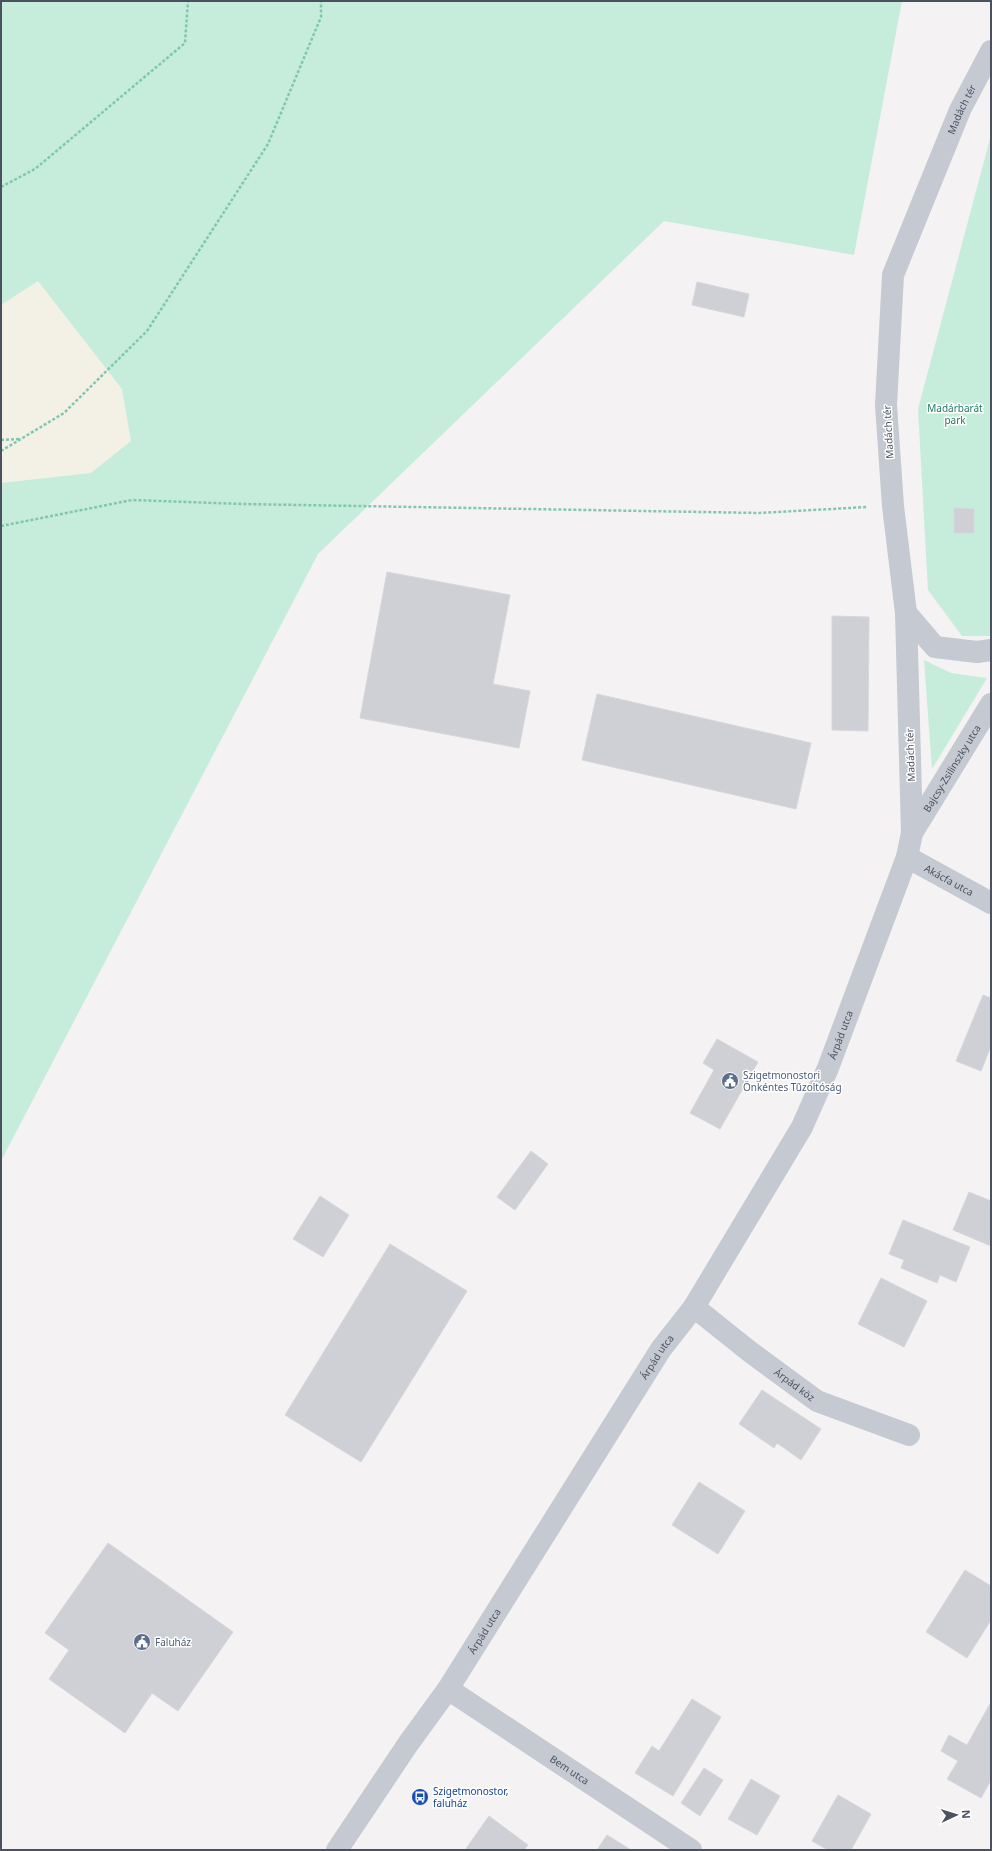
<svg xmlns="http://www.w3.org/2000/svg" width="992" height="1851" font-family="'Noto Sans',sans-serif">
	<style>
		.green { fill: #c6ecdc }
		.sand { fill: #f3f1e5 }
		.building { fill: #cfd0d6; stroke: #d6d7dc }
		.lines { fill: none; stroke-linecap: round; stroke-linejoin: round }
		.path { stroke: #80c7b2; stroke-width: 2.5; stroke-dasharray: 3 2; stroke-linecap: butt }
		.minor { stroke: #c4c9d2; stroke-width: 22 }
		.labels { text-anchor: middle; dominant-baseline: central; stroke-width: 3; stroke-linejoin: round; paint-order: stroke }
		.street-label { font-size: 10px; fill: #4b515e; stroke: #fff }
		.park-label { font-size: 10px; fill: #217a5e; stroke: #fff }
		.service-label { font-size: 10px; fill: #4e5e75; stroke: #fff; text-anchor: start }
		.transit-label { font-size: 10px; fill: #164399; stroke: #fff; text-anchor: start }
	</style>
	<rect width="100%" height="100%" fill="#f4f2f2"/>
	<g class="green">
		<path d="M1,1H902L854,255L664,221L318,554L1,1161Z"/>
		<path d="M991,135V636H962L928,590L918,409Z"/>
		<path d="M924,660L951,673L987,678L932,769Z"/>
	</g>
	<path class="sand" d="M38,281L122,389L131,441L91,473L1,483V305Z"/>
	<g class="building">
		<path d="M697,282L749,294L744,317L692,305Z"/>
		<path d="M954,508L974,509V533H954Z"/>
		<path d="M387,572L510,595L493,684L530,691L519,748L360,718Z"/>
		<path d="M832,616L869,617L868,731L832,730Z"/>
		<path d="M597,694L811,743L796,809L582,760Z"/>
		<path d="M983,995L991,998V1046L981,1071L956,1061Z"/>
		<path d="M717,1039L758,1062L720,1129L690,1113L714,1070L703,1063Z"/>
		<path d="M531,1151L548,1164L515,1210L497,1197Z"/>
		<path d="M969,1192L991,1201V1246L953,1230Z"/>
		<path d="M320,1196L349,1215L323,1257L293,1239Z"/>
		<path d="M903,1220L970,1247L956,1282L940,1275L937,1283L901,1268L904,1260L889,1254Z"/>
		<path d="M390,1244L467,1291L361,1462L285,1415Z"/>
		<path d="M881,1278L927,1301L904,1347L858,1324Z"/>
		<path d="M762,1390L821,1429L801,1460L777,1443L774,1448L739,1424Z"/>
		<path d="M699,1482L745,1511L718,1554L672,1525Z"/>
		<path d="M108,1543L233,1632L178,1711L152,1693L125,1733L49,1679L69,1650L45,1633Z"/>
		<path d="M965,1570L991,1586V1620L967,1658L926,1632Z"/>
		<path d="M692,1699L721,1717L673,1796L635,1773L652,1746L659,1751Z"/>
		<path d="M991,1702V1780L981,1798L947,1779L958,1761L941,1751L949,1735L967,1745Z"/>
		<path d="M704,1768L723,1780L700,1816L681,1803Z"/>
		<path d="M751,1779L780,1796L757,1835L728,1819Z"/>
		<path d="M838,1795L871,1814L851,1850H828L812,1841Z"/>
		<path d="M489,1816L528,1845L524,1850H465Z"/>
		<path d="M607,1835L631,1850H597Z"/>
	</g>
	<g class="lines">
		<g class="path">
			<path d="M1,187L35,169L185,43L188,1"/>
			<path d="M1,440L21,439"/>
			<path d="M1,451L64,413L147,331L268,144L321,17V1"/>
			<path d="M1,526L132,500L242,504L759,513L867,507"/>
		</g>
		<g class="minor">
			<path d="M906,613L935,647L977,652L991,650"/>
			<path id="s1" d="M912,833L991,704"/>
			<path id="s2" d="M907,857L991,903"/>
			<path id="s3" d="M694,1307L749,1351L817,1401L909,1435"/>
			<path id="s4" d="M448,1689L691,1850"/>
			<path id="s5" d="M337,1850L408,1744L448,1689L661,1349L694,1307L802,1127L828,1068L907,857L912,833L906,613L893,506L886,405L893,275L960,110L991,51"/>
		</g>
	</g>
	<defs>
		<g id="civic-disc" transform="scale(0.9)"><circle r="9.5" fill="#5c6f8a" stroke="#fff"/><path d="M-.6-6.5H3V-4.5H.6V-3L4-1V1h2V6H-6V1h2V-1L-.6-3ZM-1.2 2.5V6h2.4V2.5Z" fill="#fff"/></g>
		<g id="bus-disc" transform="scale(0.9)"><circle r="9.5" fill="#1a4fb4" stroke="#fff"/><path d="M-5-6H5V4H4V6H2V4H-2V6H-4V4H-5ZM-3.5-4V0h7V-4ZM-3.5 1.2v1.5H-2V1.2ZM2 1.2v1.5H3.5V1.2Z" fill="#fff"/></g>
	</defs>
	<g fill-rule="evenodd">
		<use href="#civic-disc" x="730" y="1081"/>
		<use href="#civic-disc" x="142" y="1642"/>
		<use href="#bus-disc" x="420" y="1797"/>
	</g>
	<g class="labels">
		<g class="street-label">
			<text stroke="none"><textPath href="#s5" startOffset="1913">Madách tér</textPath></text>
			<text transform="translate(888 432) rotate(-93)">Madách tér</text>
			<text transform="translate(910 755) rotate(-92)">Madách tér</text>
			<text stroke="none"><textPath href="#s1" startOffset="76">Bajcsy-Zsilinszky utca</textPath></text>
			<text stroke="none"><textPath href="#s2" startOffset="48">Akácfa utca</textPath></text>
			<text stroke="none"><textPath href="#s5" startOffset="960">Árpád utca</textPath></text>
			<text stroke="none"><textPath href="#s5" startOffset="588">Árpád utca</textPath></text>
			<text stroke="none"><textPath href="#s3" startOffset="127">Árpád köz</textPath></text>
			<text stroke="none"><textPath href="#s5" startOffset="264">Árpád utca</textPath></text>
			<text stroke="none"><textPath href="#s4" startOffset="146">Bem utca</textPath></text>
		</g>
		<g class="park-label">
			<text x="955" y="408">Madárbarát<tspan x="955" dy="12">park</tspan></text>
		</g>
		<g class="service-label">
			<text x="743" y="1075">Szigetmonostori<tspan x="743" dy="12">Önkéntes Tűzoltóság</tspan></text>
			<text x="155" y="1642">Faluház</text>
		</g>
		<g class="transit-label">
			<text x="433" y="1791">Szigetmonostor,<tspan x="433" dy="12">faluház</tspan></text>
		</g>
	</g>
	<rect width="992" height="1851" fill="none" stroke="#4b515e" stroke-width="4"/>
	<g transform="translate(956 1815) rotate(86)" stroke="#ffffff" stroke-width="3" paint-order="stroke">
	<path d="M0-3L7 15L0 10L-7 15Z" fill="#4b515e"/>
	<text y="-6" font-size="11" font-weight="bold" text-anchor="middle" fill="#4b515e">N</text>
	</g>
</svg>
